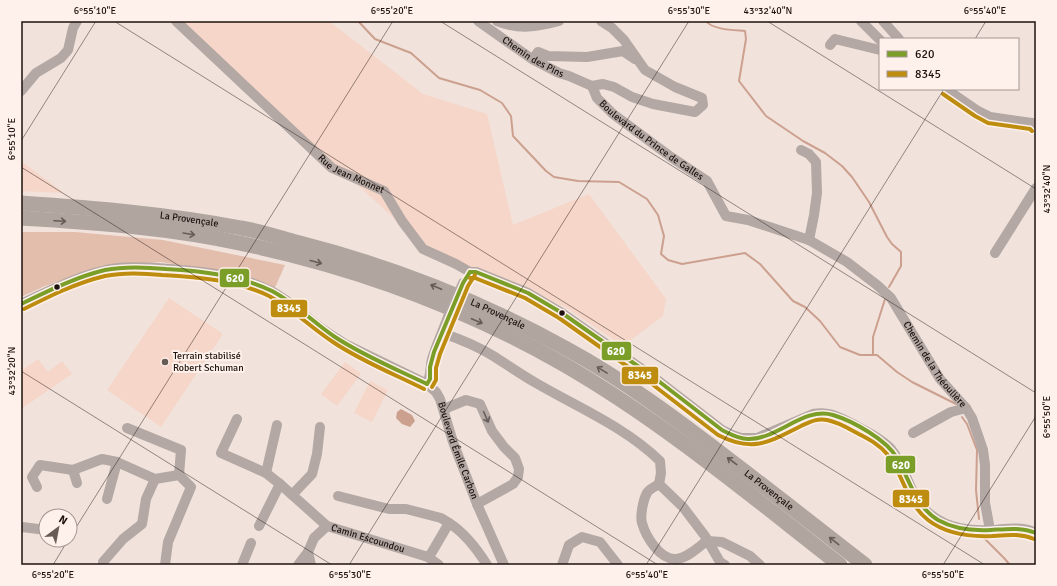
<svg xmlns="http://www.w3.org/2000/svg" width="1057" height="586" font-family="Signika,sans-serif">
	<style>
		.green { fill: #f6d6c8 }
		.forest { fill: #e4bead }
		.water { fill: #cca08e }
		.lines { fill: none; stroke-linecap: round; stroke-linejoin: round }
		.stream { stroke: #cca08e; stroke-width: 2 }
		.minor { stroke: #b3a8a4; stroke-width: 10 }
		.highway { stroke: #b1a59f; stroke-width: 15 }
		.minor-bridge { stroke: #b3a8a4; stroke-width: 10 }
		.bus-1-casing { stroke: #fef0ea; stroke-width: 7 }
		.bus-2-casing { stroke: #fef0ea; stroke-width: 7 }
		.bus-1 { stroke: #7b9e29; stroke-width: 4 }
		.bus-2 { stroke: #be8d0f; stroke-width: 4 }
		.oneway { stroke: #675c56 }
		.oneway2 { stroke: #685d58 }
		.ticks { fill: none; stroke: #1d120d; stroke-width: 1; stroke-opacity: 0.45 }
		.bus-dot { fill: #1d120d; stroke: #fef0ea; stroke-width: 1.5 }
		.poi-dot { fill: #675b55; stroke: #fef0ea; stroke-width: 1.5 }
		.labels { text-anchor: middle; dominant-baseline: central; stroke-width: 4; stroke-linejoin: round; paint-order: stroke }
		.street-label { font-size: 10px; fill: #1d120d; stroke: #fef0ea }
		.poi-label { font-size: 10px; fill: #1d120d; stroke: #fef0ea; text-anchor: start }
		.line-badge { stroke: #fef0ea; stroke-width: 1.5 }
		.badge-label { font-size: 11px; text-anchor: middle; font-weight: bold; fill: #fff }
		.neatline { fill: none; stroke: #1d120d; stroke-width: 1.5 }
		.ticks-label { font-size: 10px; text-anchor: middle; fill: #1d120d }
	</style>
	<rect width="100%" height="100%" fill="#f1e2dc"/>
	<g class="green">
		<path d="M180,21H329L423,94L487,114L513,225L589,194L666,299L663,316L623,346L565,307L425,247Z"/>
		<path d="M21,161L64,193L21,191Z"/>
		<path d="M169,298L223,334L161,427L107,390Z"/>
		<path d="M38,359L48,372L62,361L72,374L21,409V371Z"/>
		<path d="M345,362L361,374L337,406L321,394Z"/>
		<path d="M370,381L388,390L372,422L354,413Z"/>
	</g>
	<path class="forest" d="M21,232H75L163,240L285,265L274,290L228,273L161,262L100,267L45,286L21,297Z"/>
	<path class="water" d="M401,409L412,415L415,421L410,427L402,424L396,418L397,412Z"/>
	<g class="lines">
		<g class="stream">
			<path d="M358,21L375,39L411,53L439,78L480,90L502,103L511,116L513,136L546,171L554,177L578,181L619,182L647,199L658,215L664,236L661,254L668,260L682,264L745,253L760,264L793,301L805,307L820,321L840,347L860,355H877L897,372L912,382L956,404"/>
			<path d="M706,21C713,30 734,30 745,31L746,39L739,81L766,116L803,141L825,153L842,166L852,177L869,202L887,237L892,244L901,252V266L889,287"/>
			<path d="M873,355V337L885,299"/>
			<path d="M962,417L967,424L977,450L976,490L979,519"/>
			<path d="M984,538L1004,558L1010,565"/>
		</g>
		<g class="minor">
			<path id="s1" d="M176,21L332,168L384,191L402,221L423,249L456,264L470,272H476L528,293L562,313L652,376L722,430L732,435L741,438H757L813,414C829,411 839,417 853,424C866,432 880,437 891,449C908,469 908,497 931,515C949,529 970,531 991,530C1007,529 1022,526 1036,533"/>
			<path id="s2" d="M478,21L532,59L559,73L569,76L592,86"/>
			<path d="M497,21C519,30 537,27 559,21"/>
			<path d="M861,21L880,40"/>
			<path d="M883,21L899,39"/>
			<path d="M830,45L835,39L880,50"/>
			<path d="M533,59L538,52L548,56L587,57L623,51L635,59"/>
			<path id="s3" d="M592,86L597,98L613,114L671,157L707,181L726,216L748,220L809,240L847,262L877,285L891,298L940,379L966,408L972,418L983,450L985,465V503L990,530"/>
			<path d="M592,86L603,84L614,87L632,97L653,104L695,112L703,105L702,98L675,87L645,70L624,40L612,28L601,21"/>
			<path d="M946,89L978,111L990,117L1032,123L1036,126"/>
			<path d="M21,91L36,73L61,58L68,50L73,28L77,21"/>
			<path d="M801,150L809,154L816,162L817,193L814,215L809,240"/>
			<path d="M995,253L1036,188"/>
			<path id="s4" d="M21,304C50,290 86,272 118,268C135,266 153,268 170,269C204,272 239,275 271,291C291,301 306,318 325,331C331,335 338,339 345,344L427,384L436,392L440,399L453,442L477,504L504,565"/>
			<path d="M442,333C460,339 479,347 495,357C509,366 522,375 536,383C579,408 625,427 660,461L661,473L659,484C655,487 649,489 647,493C643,500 640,516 642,523C646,537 660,560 676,559C688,558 698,547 707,541L722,542L750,556L760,565"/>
			<path d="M427,384C431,377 430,367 432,359C436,345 443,331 448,317"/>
			<path d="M444,409L466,400L480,404L492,431L504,447L515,458L519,469L518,477L513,484L477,504"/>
			<path d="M237,419L221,453L266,473L280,484"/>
			<path d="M127,428L181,450L179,475"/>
			<path d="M913,433L951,412L966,408"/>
			<path d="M73,470L77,483"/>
			<path d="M266,473L277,425"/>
			<path d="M659,484L683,507L705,536L720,562L725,565"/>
			<path d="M37,487L32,477L40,465L73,470L102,459L117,462L155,479"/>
			<path d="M292,495L312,474L317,454L320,427"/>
			<path d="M338,496L389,509H406L441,518L449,523"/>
			<path d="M107,499L117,462"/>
			<path d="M259,526L280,484L327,526"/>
			<path d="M21,528L22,527L46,530"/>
			<path d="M308,552L311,565"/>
			<path d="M428,557L432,552L449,523C465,533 477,549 487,565"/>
			<path d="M103,562L123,539L142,524L146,499L155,479L179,475L191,487L168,542L165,565"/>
			<path d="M242,565L251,543"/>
			<path id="s5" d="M298,565L308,552L314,538L327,526L428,557L439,565"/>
			<path d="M562,565L569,545L582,537L600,542L618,565"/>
		</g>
		<g class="highway">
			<path id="s6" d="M21,203C95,208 168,214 241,228C260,231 278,237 296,242C391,266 482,302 567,349C624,380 676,419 727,458C773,493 819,529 865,565"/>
			<path d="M21,218C94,223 167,227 239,243C351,266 463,307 563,364C662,421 750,495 840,565"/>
		</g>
		<path class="minor-bridge" d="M448,317L463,283"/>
		<g class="bus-1-casing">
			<g id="bus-1">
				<path d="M470,272H476L528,293L562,313L652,376L722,430C730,434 738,439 748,439C777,440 804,406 833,415C853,421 887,440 897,458C910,480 915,506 938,520C954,529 973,531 991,530C1007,529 1021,527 1036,533"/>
				<path d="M21,304C48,291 76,277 105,270C125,266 145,267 166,269C201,271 239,275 272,291C295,303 314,323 335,337C364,356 396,369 427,384"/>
				<path d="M427,384L430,379V367L434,352L463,283L470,272"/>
			</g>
		</g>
		<g class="bus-2-casing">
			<g id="bus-2">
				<path d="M943,94L975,116L988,123L1030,129L1032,131"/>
				<path d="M470,278H475L525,298L559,318L648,381L718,435C753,453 769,442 801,426C810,422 817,418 827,420C838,422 848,428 857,433C868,439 879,444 887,454C904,475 906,503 928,520C946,534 970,537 992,536C1006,535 1020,533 1034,539"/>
				<path d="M24,309C50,296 76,283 105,276C124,272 143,273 162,275C198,277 236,280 269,296C292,308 311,328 333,342C361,361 394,374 424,389"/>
				<path d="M432,387L436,380V368L440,354L468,286L475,275"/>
			</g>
		</g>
		<use href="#bus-1" class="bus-1"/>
		<use href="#bus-2" class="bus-2"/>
	</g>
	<defs><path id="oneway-shaft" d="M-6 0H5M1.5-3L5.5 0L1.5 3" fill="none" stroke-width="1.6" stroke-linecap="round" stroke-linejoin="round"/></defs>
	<g class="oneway">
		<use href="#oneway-shaft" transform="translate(60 221) rotate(3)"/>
		<use href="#oneway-shaft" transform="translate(189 234) rotate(9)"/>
		<use href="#oneway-shaft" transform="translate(316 262) rotate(15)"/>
		<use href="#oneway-shaft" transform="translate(436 287) rotate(-157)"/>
		<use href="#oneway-shaft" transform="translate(477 321) rotate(23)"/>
		<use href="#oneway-shaft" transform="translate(602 370) rotate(-149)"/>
		<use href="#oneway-shaft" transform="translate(732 461) rotate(-143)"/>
		<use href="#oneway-shaft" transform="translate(834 541) rotate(-142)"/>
	</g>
	<use class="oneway2" href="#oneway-shaft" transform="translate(486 417) rotate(66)"/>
	<path class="ticks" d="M114,21L985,565M440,21L1036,393M767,21L1036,189M975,39L986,21M21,141L96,21M21,167L658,565M21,371L332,565M70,537L393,21M53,565L68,540M349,565L689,21M646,565L944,89M943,565L1036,416"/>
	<g class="bus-dot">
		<circle cx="57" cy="287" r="3.5"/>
		<circle cx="562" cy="313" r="3.5"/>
	</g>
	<circle class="poi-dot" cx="165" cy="362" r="4"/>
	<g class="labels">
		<g class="street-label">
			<text stroke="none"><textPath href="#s2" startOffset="66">Chemin des Pins</textPath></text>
			<text stroke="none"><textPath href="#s3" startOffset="82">Boulevard du Prince de Galles</textPath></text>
			<text stroke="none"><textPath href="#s1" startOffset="234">Rue Jean Monnet</textPath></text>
			<text stroke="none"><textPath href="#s6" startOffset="169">La Provençale</textPath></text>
			<text stroke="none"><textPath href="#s6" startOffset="493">La Provençale</textPath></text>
			<text stroke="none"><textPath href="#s3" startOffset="458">Chemin de la Théoulière</textPath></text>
			<text stroke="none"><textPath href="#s4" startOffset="517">Boulevard Émile Carbon</textPath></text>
			<text stroke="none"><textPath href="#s6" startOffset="817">La Provençale</textPath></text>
			<text stroke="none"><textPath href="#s5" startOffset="92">Camin Escoundou</textPath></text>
		</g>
		<g class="poi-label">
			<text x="173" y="356">Terrain stabilisé<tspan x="173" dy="12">Robert Schuman</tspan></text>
		</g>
	</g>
	<g class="line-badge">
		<rect x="219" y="268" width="31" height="20" rx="4" fill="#7b9e29"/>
		<rect x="270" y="299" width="38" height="19" rx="4" fill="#be8d0f"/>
		<rect x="601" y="341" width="31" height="20" rx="4" fill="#7b9e29"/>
		<rect x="621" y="366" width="38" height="19" rx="4" fill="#be8d0f"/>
		<rect x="885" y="455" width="31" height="19" rx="4" fill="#7b9e29"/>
		<rect x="892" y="489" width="38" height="19" rx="4" fill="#be8d0f"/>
	</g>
	<g class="badge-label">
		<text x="235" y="282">620</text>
		<text x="289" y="312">8345</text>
		<text x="616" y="355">620</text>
		<text x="640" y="379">8345</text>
		<text x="901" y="469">620</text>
		<text x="911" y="503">8345</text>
	</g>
	<rect width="1057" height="586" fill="none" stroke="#fef0ea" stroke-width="44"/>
	<rect x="879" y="38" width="140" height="52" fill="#fef0ea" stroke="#a49792"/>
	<rect x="887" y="51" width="20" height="6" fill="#7b9e29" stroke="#a49792"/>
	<text x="915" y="58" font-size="12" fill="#1d120d">620</text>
	<rect x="887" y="71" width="20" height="6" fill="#be8d0f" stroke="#a49792"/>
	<text x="915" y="78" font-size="12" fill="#1d120d">8345</text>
	<g transform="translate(58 528) rotate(32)"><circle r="19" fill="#fef0ea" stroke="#a49792"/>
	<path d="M0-3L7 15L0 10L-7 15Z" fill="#675b55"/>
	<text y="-6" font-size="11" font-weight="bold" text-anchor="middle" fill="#1d120d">N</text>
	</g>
	<rect x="22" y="22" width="1013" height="542" class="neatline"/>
	<g class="ticks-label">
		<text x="95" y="14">6°55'10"E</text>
		<text x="392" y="14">6°55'20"E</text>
		<text x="689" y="14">6°55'30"E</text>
		<text x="768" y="14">43°32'40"N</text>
		<text x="985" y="14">6°55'40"E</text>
		<text transform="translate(11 139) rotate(-90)" y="4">6°55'10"E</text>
		<text transform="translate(1046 189) rotate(-90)" y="4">43°32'40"N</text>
		<text transform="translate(11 371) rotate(-90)" y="4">43°32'20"N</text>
		<text transform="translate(1046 417) rotate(-90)" y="4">6°55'50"E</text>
		<text x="53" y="578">6°55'20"E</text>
		<text x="350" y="578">6°55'30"E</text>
		<text x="647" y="578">6°55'40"E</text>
		<text x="943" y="578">6°55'50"E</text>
	</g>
</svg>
